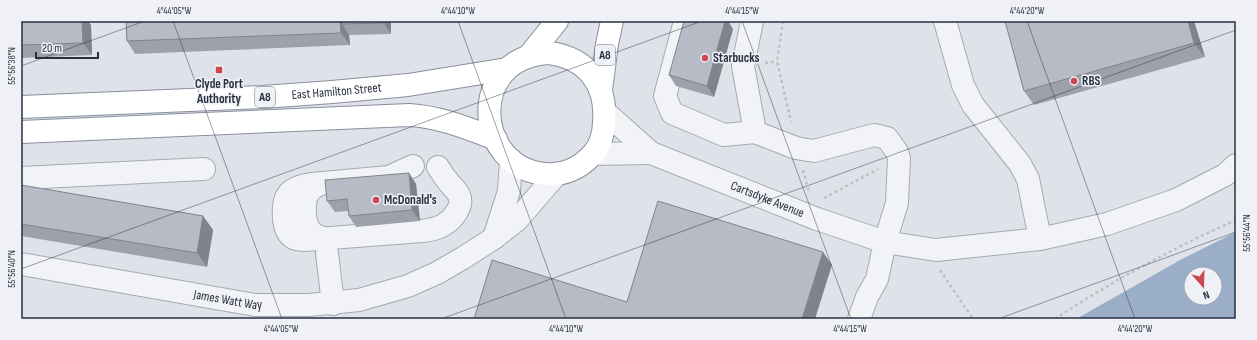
<svg xmlns="http://www.w3.org/2000/svg" width="1257" height="340" font-family="'Sofia Sans Condensed',sans-serif">
	<style>
		.water { fill: #9baec7; fill-rule: evenodd }
		.lines { fill: none; stroke-linecap: round; stroke-linejoin: round }
		.minor-casing { stroke: #a4a9b2; stroke-width: 24 }
		.highway-casing { stroke: #878f9e; stroke-width: 24 }
		.path { stroke: #bdc0c6; stroke-width: 2.5; stroke-dasharray: 3 3; stroke-linecap: butt }
		.minor { stroke: #f2f3f6; stroke-width: 22 }
		.highway { stroke: #fff; stroke-width: 22 }
		.wall { fill: #9da1a9 }
		.shaded-wall { fill: #80838a }
		.building { fill: #b7bbc5; stroke: #80838a }
		.ticks { fill: none; stroke: #282f3f; stroke-width: 1; stroke-opacity: 0.45 }
		.poi-dot { fill: #cb4752; stroke: #eff1f6; stroke-width: 1.5 }
		.labels { text-anchor: middle; dominant-baseline: central; stroke-width: 3; stroke-linejoin: round; paint-order: stroke }
		.shield { fill: #eff1f6; stroke: #646976; stroke-width: 1 }
		.shield-label { font-size: 12px; font-weight: bold; fill: #282f3f }
		.poi-label { font-size: 13px; font-weight: bold; fill: #282f3f; stroke: #eff1f6; text-anchor: start }
		.street-label { font-size: 13px; fill: #282f3f; stroke: #eff1f6 }
		.neatline { fill: none; stroke: #282f3f; stroke-width: 1.5 }
		.ticks-label { font-size: 10px; text-anchor: middle; fill: #282f3f }
	</style>
	<rect width="100%" height="100%" fill="#dfe2e8"/>
	<path class="water" d="M1236,232V319H1076L1182,259ZM1191,274H1215V298H1191Z"/>
	<g class="lines">
		<g class="minor-casing">
			<g id="minor">
				<path d="M685,21L665,96L672,113L724,135L755,132"/>
				<path d="M752,21L743,66L755,132L796,148L814,151L874,135L887,138L897,152L899,158L897,203L885,242L877,279L867,297L859,319"/>
				<path d="M945,21L963,85L973,105L1020,164L1028,179L1040,239"/>
				<path id="s1" d="M605,112L651,153L817,219L885,242L936,250L1040,239L1107,224L1176,200L1225,175L1236,165"/>
				<path d="M593,154L651,153"/>
				<path d="M413,166L389,177L312,184C304,185 295,187 289,193C281,202 282,230 292,237C295,240 300,239 304,240L422,231C430,230 438,229 445,224C454,218 464,205 459,195C456,189 450,185 447,180C443,176 441,171 438,167"/>
				<path d="M21,178L204,169"/>
				<path d="M321,184C306,189 304,200 305,215C305,220 307,226 310,230C313,235 318,236 323,238"/>
				<path d="M494,238L509,191L511,160"/>
				<path d="M327,253L333,304"/>
				<path id="s2" d="M21,264L255,305H309L359,300L408,286L437,273L463,258L494,238L517,220L556,175"/>
			</g>
		</g>
		<g class="highway-casing">
			<g id="highway">
				<path d="M549,53C587,58 607,84 604,122C604,133 600,147 592,155C580,168 563,176 546,174C474,169 466,57 549,53Z"/>
				<path d="M528,57L557,21"/>
				<path d="M601,90L607,44L612,21"/>
				<path id="s3" d="M21,107L263,97L332,92L408,85L507,69"/>
				<path d="M21,132L409,115C441,117 467,128 496,139"/>
			</g>
		</g>
		<g class="path">
			<path d="M783,21L777,61L791,122"/>
			<path d="M765,63L777,61"/>
			<path d="M803,170L809,192"/>
			<path d="M824,198L878,169"/>
			<path d="M940,270L973,319"/>
			<path d="M1055,319C1112,281 1173,248 1236,220"/>
		</g>
		<use href="#minor" class="minor"/>
		<use href="#highway" class="highway"/>
	</g>
	<g class="wall">
		<path d="M21,21L91,25L92,55L21,58Z"/>
		<path d="M126,21H391V34L349,35L350,45L135,54L127,41Z"/>
		<path d="M1194,21L1205,57L1034,105L1024,91Z"/>
		<path d="M733,29L714,97L676,86L669,75Z"/>
		<path d="M409,173L416,184L420,221L356,227L349,216L348,211L335,212L327,201Z"/>
		<path d="M21,185L203,216L213,230L207,267L21,236Z"/>
	</g>
	<g class="shaded-wall">
		<path d="M82,21H88L91,25L92,55L83,43Z"/>
		<path d="M340,21H349L342,24L349,35L350,45L341,33Z"/>
		<path d="M384,21H391V34L384,23Z"/>
		<path d="M725,21H728L733,29L714,97L707,86Z"/>
		<path d="M1188,21H1194L1205,57L1194,43Z"/>
		<path d="M409,173L416,184L420,221L412,210Z"/>
		<path d="M203,216L213,230L207,267L197,253Z"/>
		<path d="M823,252L832,265L815,319H802Z"/>
	</g>
	<g class="building">
		<path d="M21,21H82L83,43L21,45Z"/>
		<path d="M126,21H340L341,33L127,41Z"/>
		<path d="M342,21H384V23L342,24Z"/>
		<path d="M684,21H725L707,86L669,75Z"/>
		<path d="M1005,21H1188L1194,43L1024,91Z"/>
		<path d="M409,173L412,210L349,216L347,199L327,201L325,180Z"/>
		<path d="M21,185L203,216L197,253L21,224Z"/>
		<path d="M658,201L823,252L802,319H474L492,260L627,302Z"/>
	</g>
	<path class="ticks" d="M173,21L282,319M458,21L566,319M742,21L851,319M1027,21L1135,319M21,66L145,21M21,269L702,21M441,319L1236,30M998,319L1236,232"/>
	<g class="poi-dot">
		<circle cx="705" cy="58" r="4"/>
		<rect x="215" y="66" width="8" height="8" rx="2"/>
		<circle cx="1074" cy="81" r="4"/>
		<circle cx="376" cy="200" r="4"/>
	</g>
	<g class="labels">
		<g class="shield">
			<rect x="595" y="45" width="20" height="20" rx="3"/>
			<rect x="255" y="87" width="20" height="20" rx="3"/>
		</g>
		<g class="shield-label">
			<text x="605" y="55">A8</text>
			<text x="265" y="97">A8</text>
		</g>
		<g class="poi-label">
			<text x="713" y="58">Starbucks</text>
			<text x="1082" y="81">RBS</text>
			<text x="219" y="84" text-anchor="middle">Clyde Port<tspan x="219" dy="15">Authority</tspan></text>
			<text x="384" y="200">McDonald's</text>
		</g>
		<g class="street-label">
			<text stroke="none"><textPath href="#s3" startOffset="316">East Hamilton Street</textPath></text>
			<text stroke="none"><textPath href="#s1" startOffset="187">Cartsdyke Avenue</textPath></text>
			<text stroke="none"><textPath href="#s2" startOffset="210">James Watt Way</textPath></text>
		</g>
	</g>
	<rect width="1257" height="340" fill="none" stroke="#eff1f6" stroke-width="44"/>
	<g transform="translate(1203 286) rotate(160)"><circle r="19" fill="#eff1f6" stroke="#9fa3ad"/>
	<path d="M0-3L7 15L0 10L-7 15Z" fill="#cb4752"/>
	<text y="-6" font-size="11" font-weight="bold" text-anchor="middle" fill="#282f3f">N</text>
	</g>
	<path d="M36 52v6h62v-6" fill="none" stroke="#282f3f" stroke-width="2"/>
	<text x="42" y="52" font-size="12" fill="#282f3f" stroke="#eff1f6" stroke-width="3" paint-order="stroke">20 m</text>
	<rect x="22" y="22" width="1213" height="296" class="neatline"/>
	<g class="ticks-label">
		<text x="174" y="14">4°44'05"W</text>
		<text x="458" y="14">4°44'10"W</text>
		<text x="742" y="14">4°44'15"W</text>
		<text x="1027" y="14">4°44'20"W</text>
		<text transform="translate(11 66) rotate(-90)" y="4">55°56'38"N</text>
		<text transform="translate(1246 233) rotate(-90)" y="4">55°56'44"N</text>
		<text transform="translate(11 269) rotate(-90)" y="4">55°56'40"N</text>
		<text x="281" y="332">4°44'05"W</text>
		<text x="566" y="332">4°44'10"W</text>
		<text x="850" y="332">4°44'15"W</text>
		<text x="1135" y="332">4°44'20"W</text>
	</g>
</svg>
